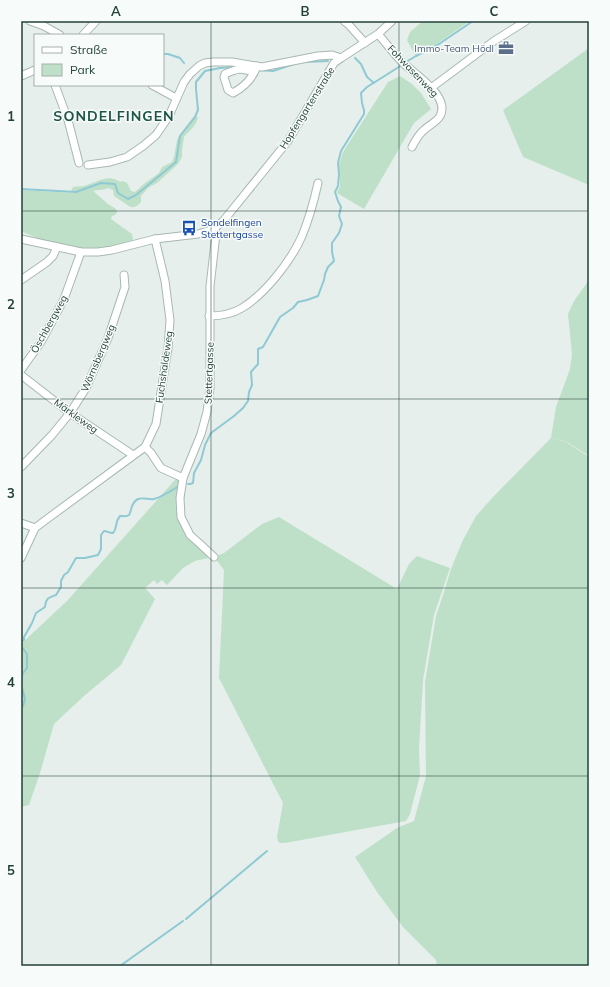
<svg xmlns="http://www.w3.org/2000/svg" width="610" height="987" font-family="Mulish,sans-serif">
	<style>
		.green { fill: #bfe0c8 }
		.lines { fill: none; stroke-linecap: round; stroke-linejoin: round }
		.stream { stroke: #8ec9d4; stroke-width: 2 }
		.minor-casing { stroke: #a8b8b2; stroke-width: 9 }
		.minor { stroke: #fff; stroke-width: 7 }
		.grid { fill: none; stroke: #24423a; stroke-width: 1; stroke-opacity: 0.55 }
		.labels { text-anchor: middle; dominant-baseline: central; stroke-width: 3; stroke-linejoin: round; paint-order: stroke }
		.service-label { font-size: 10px; fill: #4e5e75; stroke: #f7fbf9; text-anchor: end }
		.street-label { font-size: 10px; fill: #24423a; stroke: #f7fbf9 }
		.transit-label { font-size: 10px; fill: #164399; stroke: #f7fbf9; text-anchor: start }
		.district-label { font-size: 14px; font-weight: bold; letter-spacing: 1px; fill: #1f5548; stroke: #f7fbf9 }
		.neatline { fill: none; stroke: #24423a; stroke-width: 1.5 }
		.grid-label { font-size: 13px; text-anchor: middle; font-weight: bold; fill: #24423a }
	</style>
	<rect width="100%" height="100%" fill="#e6efeb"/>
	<g class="green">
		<path d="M423,21H470L438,43L415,55L407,40L410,32Z"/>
		<path d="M589,48V185L523,157L503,110Z"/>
		<path d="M400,76L412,84L421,93L431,109L414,123L364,209L337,193L340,186L339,164L343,152L388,82Z"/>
		<path d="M194,116H196L198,118C196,126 189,131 184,137L182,150V157L178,164L157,183L148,188L141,196V202C135,208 133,209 126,204C122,201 118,199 114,196L113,190L108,188L102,190H98L93,191L108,204L116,209L117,212L115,215L112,216L111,219L132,234L133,239L131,244L103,252L57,247L21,231V190L75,193L74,191H71L73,187C78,186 82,187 87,185C101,181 106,174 121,182L123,181L127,183L131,191L135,192L136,191L145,183L159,173L162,167L172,162L174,157L177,140L179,136Z"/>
		<path d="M589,280V456L567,442L551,438L556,407L570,369L572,354L568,314L574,301Z"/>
		<path d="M551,438L566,442L589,457V966H437L436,960L403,927L377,892L355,857L397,828L414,821L426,776L425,682L436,616L445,589L451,569L462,542L476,516L494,496Z"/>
		<path d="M191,462L185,476L183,495V514L189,530L213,557L195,561L183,568L167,585L162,580L157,584L154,580L145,588L155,599L121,665L84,696L54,724L40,773L29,805L21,807V644L67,601Z"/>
		<path d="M279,517L397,589L409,564L417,556L450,568L434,615L423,680L419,748L420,775L410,814L406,821L285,843H280L278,841L277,837L283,803L219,678L224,570L214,557L224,553L262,524Z"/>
	</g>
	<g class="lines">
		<g class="stream">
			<path d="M163,54H168L180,58L184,63"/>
			<path d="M355,58L361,64L367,77L374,83"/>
			<path d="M304,62L328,61"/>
			<path d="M406,62L416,56L439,44L473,21"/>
			<path d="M257,70L273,71L294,64"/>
			<path d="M21,189L76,192L101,183L115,184L118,193L128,199L136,195L176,162L180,136L195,117L198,110L196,89V82L205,71L220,68L233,67"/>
			<path d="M188,484H190L193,483L194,473L201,460L205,445L211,433L234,416L243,408L248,401L249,392L252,385L251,372L258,364V349L263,347L280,317L293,308L298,302L307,300L318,296L324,280L325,274L328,267L334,261L332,252V243L339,233L342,224L339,216L341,207L338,201L335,192L338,186L339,174L338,163L341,151L364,114V110L362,103L361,93L367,87L402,65"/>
			<path d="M21,642L24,640V637L32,623L36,613L45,607C46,598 48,598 56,595L61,587V581L64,575L68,572L76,558H85L98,555L101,549V535L104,531C107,531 109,533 113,533C118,528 114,523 120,516C122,516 127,517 129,515C132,511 130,503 138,499C143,497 149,500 154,499C162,497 171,491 179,486"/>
			<path d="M21,646L27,654V668L23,673L21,680"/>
			<path d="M21,684L25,699L23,706L21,708"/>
			<path d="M186,919L267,851"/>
			<path d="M120,966L183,921"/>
		</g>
		<g class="minor-casing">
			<g id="minor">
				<path d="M30,21L44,26L60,35"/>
				<path d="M344,21L349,25L365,43"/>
				<path d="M378,34C386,43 393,53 402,62C413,73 451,96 440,116C437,122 429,125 424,130C419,134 415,141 412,147"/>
				<path d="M83,35L96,21"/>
				<path d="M254,72C241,68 238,68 225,74L224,77L228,90L233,93C244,87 253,78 257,66"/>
				<path d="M21,76L35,70"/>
				<path d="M55,85L68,120L79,163"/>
				<path d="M152,85L176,98"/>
				<path d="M431,88L494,41L526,21"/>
				<path d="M88,165L110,162L127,157L143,146L156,135L169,116L184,82L190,74L199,66L205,63L213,62H232L262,67L318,56L332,55L341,58"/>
				<path d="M21,239L81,252H98L112,250L155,239L198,234L208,231L215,228L224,220L288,141L334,63L341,58L378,34L392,21"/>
				<path d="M21,280L47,262L53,256L57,247"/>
				<path d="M209,316C221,316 232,314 242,308C265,294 291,261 302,236C309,219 314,201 318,183"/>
				<path d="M21,370L41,342L64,299L81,252"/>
				<path d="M21,375L70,413L133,455"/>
				<path d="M145,447L151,453L161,468L183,478"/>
				<path d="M21,467L52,435L70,413L86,388L108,338L125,287L124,275"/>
				<path d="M21,523L35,528"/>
				<path d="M214,557L199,543L190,535L181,517L180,498L183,478L201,434L207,412L210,388V286L216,234L215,228"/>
				<path d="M21,558L35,528L47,519L145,447L156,424L168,348L170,320L165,281L155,239"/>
			</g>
		</g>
		<use href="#minor" class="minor"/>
	</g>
	<path class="grid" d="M211,21V966M399,21V966M21,211H589M21,399H589M21,588H589M21,776H589"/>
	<defs>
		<g id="office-bare" transform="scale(1.2)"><path d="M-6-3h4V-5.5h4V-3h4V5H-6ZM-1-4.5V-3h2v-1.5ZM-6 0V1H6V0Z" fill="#5c6f8a" stroke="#f7fbf9" stroke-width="2.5" paint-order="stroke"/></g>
		<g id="bus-bare" transform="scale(1.2)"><path d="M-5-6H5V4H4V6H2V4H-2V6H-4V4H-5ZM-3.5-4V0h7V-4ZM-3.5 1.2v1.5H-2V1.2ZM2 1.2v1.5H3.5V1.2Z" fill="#1a4fb4" stroke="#f7fbf9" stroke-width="2.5" paint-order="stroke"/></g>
	</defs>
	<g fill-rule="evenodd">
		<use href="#office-bare" x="506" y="48"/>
		<use href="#bus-bare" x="189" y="228"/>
	</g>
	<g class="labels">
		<g class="service-label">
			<text x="494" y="48">Immo-Team Hödl</text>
		</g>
		<g class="street-label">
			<text transform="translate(413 71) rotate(46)">Fohwasenweg</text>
			<text transform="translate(307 108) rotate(-58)">Hopfengartenstraße</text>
			<text transform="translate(49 324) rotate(-61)">Öschbergweg</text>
			<text transform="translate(98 358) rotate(-67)">Wörnsbergweg</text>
			<text transform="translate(164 367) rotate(-82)">Fuchshaldeweg</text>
			<text transform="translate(209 373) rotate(-88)">Stettertgasse</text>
			<text transform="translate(76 416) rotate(36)">Märkleweg</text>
		</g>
		<g class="transit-label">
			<text x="201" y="222">Sondelfingen<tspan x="201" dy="12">Stettertgasse</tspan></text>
		</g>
		<g class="district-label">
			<text x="114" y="116">SONDELFINGEN</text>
		</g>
	</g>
	<rect width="610" height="987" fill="none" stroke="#f7fbf9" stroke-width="44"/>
	<rect x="34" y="34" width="130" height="52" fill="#f7fbf9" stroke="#a3b1ad"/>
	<rect x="42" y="47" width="20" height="6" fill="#ffffff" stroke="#a3b1ad"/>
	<text x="70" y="54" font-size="12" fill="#24423a">Straße</text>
	<rect x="42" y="64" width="20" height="12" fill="#bfe0c8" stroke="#a3b1ad"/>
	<text x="70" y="74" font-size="12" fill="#24423a">Park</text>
	<rect x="22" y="22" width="566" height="943" class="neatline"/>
	<g class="grid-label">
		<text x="116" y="16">A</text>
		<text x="305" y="16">B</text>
		<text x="494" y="16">C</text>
		<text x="11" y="121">1</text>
		<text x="11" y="309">2</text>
		<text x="11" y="498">3</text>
		<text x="11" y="687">4</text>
		<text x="11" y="875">5</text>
	</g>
</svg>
